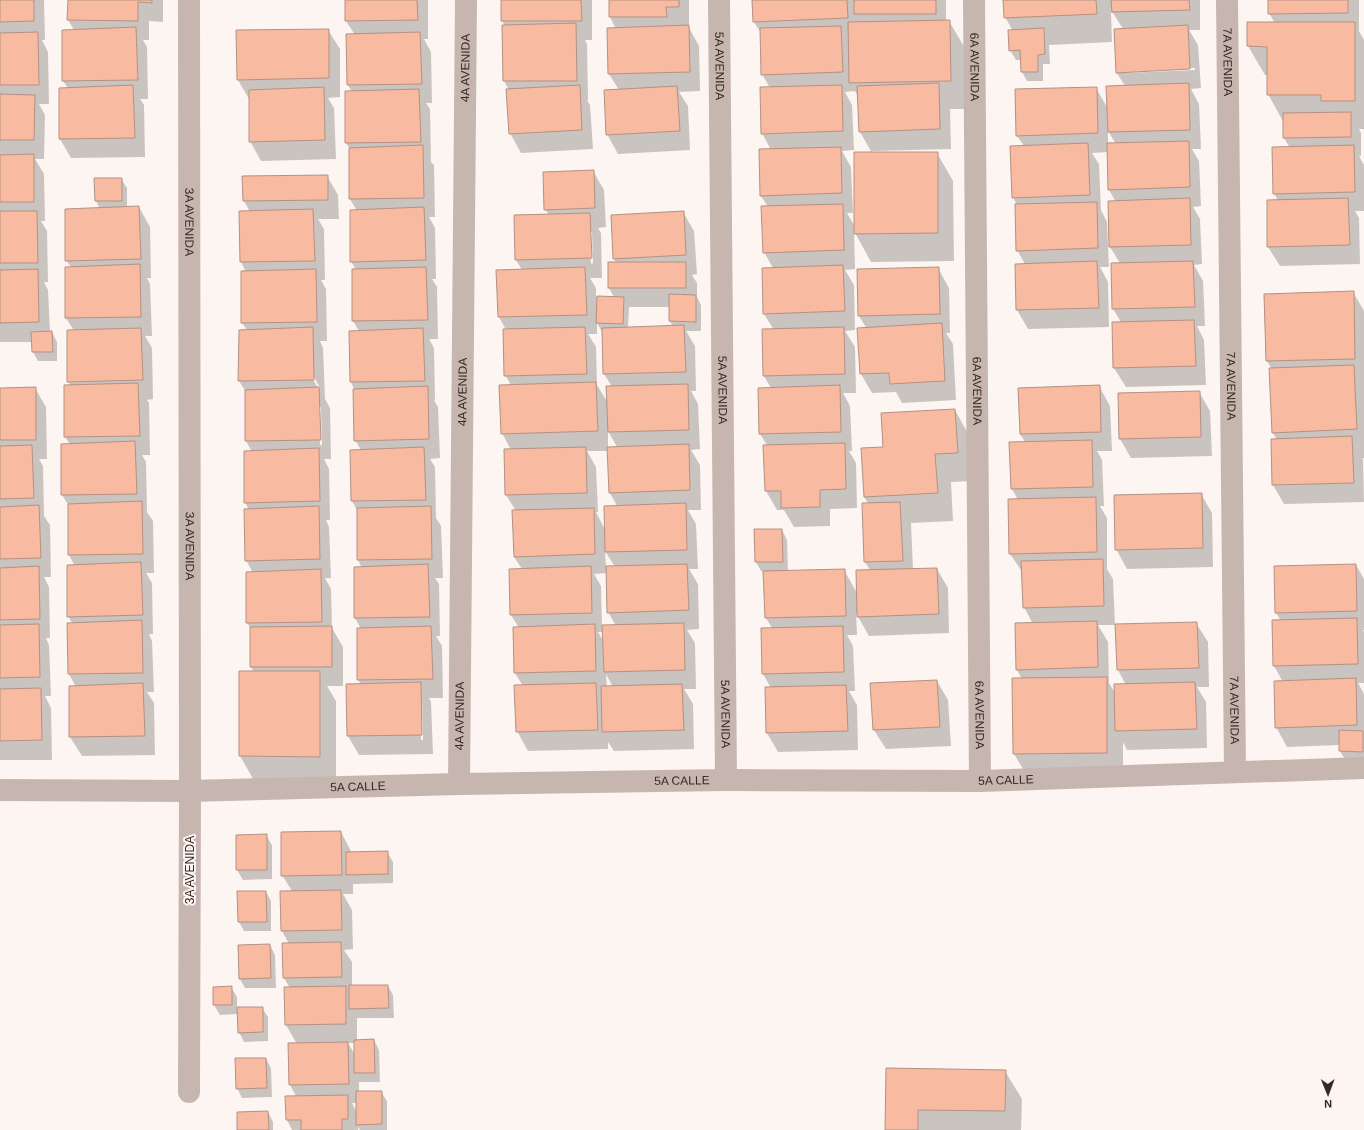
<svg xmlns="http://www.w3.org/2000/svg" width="1364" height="1130" font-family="Arial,sans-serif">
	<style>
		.shadow { fill: #0003; fill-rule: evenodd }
		.building { fill: #f8baa0; stroke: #b49182 }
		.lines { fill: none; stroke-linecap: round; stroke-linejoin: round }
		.minor { stroke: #c7b6b0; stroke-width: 22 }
		.labels { text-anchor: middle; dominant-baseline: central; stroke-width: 4; stroke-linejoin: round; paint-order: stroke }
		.street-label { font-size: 12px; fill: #362822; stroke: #fdf5f2 }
	</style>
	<rect width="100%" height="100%" fill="#fdf5f2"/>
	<g class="shadow">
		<path d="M0,0H44L45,40H42L48,52L49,104H39L45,115L44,159H35L44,174L45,221H41L47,231L48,282H44L48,290L50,332H52L57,342V361H38L33,352V342H0Z"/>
		<path d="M69,0H163V22L149,21V40H143L147,47L148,99H140L144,105L145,157L71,158L60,139V88H68L63,81L74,30L68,20Z"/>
		<path d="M346,0H428V39H424L431,52L432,103H426L430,109L431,162L434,165L435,217H429L435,228L436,279H432L437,287L438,339H429L434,348L435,400H434L438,407L440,458L430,459L435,467L436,518L441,526L443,578H435L439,584L440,636H436L442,646L443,698H429L431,702L433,754L359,755L348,736L362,685L358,680L361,629L355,618L362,568L358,560V512L352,501L351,451L361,450L355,440L354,389L351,382L350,331H359L353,321L356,270L351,261L357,211L350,199V149L346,143L352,92L348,85L355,35L346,21ZM420,701H422L423,740H421Z"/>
		<path d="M502,0H592V40H585L587,44L588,100H587L590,105L593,149L521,153L510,133L509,90L504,81L503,26H505L502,21Z"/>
		<path d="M610,0H689V26H688L699,46L700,91L679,92L688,106L690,150L618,154L607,134L619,90L609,74L616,29L610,17Z"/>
		<path d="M753,0H946V21H949L966,50L967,109H950L951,149L872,151V153H937L953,181L954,261L871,262L854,231L855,269L845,270L854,285L855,330L845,331L855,347L856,393H843L850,406L852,451H849L856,463L857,508L830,509V526L794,527L784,510H777L766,491L764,446L767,445L760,434L771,388L764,376L774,330L764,314L773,268L764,252L768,207L761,196L771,150L762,133L770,88L762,74L761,33L754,22ZM855,91L859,98L860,132L872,153L855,227L847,213H853L851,167L842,151L854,150L852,105L845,92Z"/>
		<path d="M1004,0H1200V30H1189L1198,45L1201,88L1191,89L1199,104L1201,149H1192L1199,161L1201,206L1193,207L1200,219L1202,264L1194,265L1203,281L1205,326H1197L1204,340L1206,385L1126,387L1114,368L1113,323L1121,322L1113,309L1112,264L1120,263L1110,247L1116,202L1109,190L1108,152L1092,153L1099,164L1101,210L1107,222L1109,267H1100L1108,282L1109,327L1028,329L1017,310L1025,264L1017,250V205L1013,197L1024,146L1017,136L1096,88L1108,109L1125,86L1117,73L1123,29L1113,13H1111L1112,42L1049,45L1050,64H1043V81H1027L1022,72L1021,60H1016L1010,50L1013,31L1005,17ZM1195,68V70L1126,73V71ZM1108,131L1116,144H1108Z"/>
		<path d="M1269,0H1359V31L1364,40V129H1359L1361,133V156H1359L1364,165V211H1355L1359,218L1360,264L1280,266L1268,247L1278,201L1274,193L1290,148L1284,138V123L1268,94V75H1265L1248,46V23H1275L1269,13Z"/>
		<path d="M328,30L340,49V97L328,98L334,108L336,159L261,161L250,141L249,99L238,80Z"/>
		<path d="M593,171L604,190L606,227L598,228L601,233L602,278H590L596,288V297H614L609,288L616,263L614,259L683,212L694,231L697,274L692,275L697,283V297L701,305V331H686L695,346L696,391H691L698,404L700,449L691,450L700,465L701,510H688L696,524L698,569H689L698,584L699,629L687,630L695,643L696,689H684L693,704L694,749L614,751L608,742V749L528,751L517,731L523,686L515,673L519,628L511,615L522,569L514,557L516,511L506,495L505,450H511L502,433L511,385L505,375L506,330L499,317L497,271L522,270L516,260L515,216L549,215L545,209ZM590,232H592L593,263L591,264ZM629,307H670V321L673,327L628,328ZM597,323L602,332L604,374L612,387L608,403L597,385L596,347L588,334H597ZM608,431L617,447L608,448ZM587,451H608L610,493L617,506L605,530L596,512H598L596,467ZM605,551L615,567H606ZM607,573L608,612L616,626H602L601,586L594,574ZM598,632H604V642ZM606,674L613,687H607Z"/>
		<path d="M327,176L338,195L339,219H318L324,229L325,280H321L326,289L327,341H320L323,348L325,399L330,408L331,459H324L329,469L330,520H326L329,527L331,578H325L331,589L332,628L343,647V686H327L336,701V785L256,784L240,756V672H254L251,667V629L247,623V573H253L246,560L249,510L245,502L252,452L246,441V392L239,381L247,330L242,323L246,272L241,262L240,212H250L244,201ZM313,375L320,388H318L311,376ZM319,407H321L322,445H320Z"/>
		<path d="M121,179L127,188V208L139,207L150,227L151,278H147L150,284L152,336H145L152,348L153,399L147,400L149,403L150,455H142L146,462L147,512L153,521L154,573H146L152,583L153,634H149L152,641L154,692H147L154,703L155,755L82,756L70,737L76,687L69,674L68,624L72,623L68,616L75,566L69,555V506L62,495V445L70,444L65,437L71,386L68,381L74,331L66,318V268L71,267L66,260L100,209L96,201Z"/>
		<path d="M938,268L949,288L950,333H946L953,344L956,400L902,403L896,392L872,393L861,374L867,329L859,316Z"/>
		<path d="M1353,292L1364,311V458H1363L1364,502L1284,504L1273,485L1272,440H1277L1273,433L1272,369L1267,361Z"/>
		<path d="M1099,386L1110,406L1112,451H1097L1102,460L1104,506H1100L1107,518V569L1113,579L1115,625L1196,623L1208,642L1209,687H1197L1206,702L1207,748L1127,750L1123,742V781L1031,782L1014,754L1022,679L1017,670L1033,624L1024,607L1023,573L1010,554L1018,500L1012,489L1011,443H1026L1020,434ZM1098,625H1116L1118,670L1126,685L1115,693L1109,683L1108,642Z"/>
		<path d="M35,388L46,407L47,459H39L43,466L44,516L50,525L51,577H44L49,587L50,638H46L49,645L51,696H45L51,708L52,760H0V389Z"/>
		<path d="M1199,392L1210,411L1212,456L1131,458L1120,439L1119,394Z"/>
		<path d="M955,410L971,439L974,481L951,482L953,521L911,523L913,569H937L948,588L949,633L869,636L856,613L857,635H847L853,646L855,691H849L857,705L858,750L778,752L767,733L766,688H771L763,674L762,629L772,628L766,618L764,571H761L756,562L782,530L787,540L788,572L844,570L857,593L870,570L865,562L863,504H869L864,497L885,448Z"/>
		<path d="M1201,494L1212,513L1213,567L1127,569L1116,549Z"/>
		<path d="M1356,565L1364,579V630H1363L1364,632V683H1358L1364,694V761H1346L1340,751V745L1287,747L1276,727L1283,682L1274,666L1281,621L1276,613Z"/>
		<path d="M937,681L948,700L951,746L886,749L874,730L872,684Z"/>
		<path d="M341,832L352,853L387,852L393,862V883L353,884V894H343L352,910L353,949L344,950L352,962V986H388L393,995L394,1018H357V1041L374,1040L379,1050L380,1082H359V1092H381L387,1101V1130H360L358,1127V1130H292L287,1120L286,1097L296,1096L290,1085L297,1044L286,1025L290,988L284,978L289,944L282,931L281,892L292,891L282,875ZM348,1043H355V1055ZM352,1103H357V1113Z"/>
		<path d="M266,835L272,845V879L243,880L237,870V836Z"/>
		<path d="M266,892L271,901V931H244L239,922Z"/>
		<path d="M270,945L275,955L276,988H245L240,979Z"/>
		<path d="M231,987L237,997V1008H262L268,1017V1041L244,1042L239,1032L238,1014L220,1015L214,1005V988Z"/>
		<path d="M266,1059L271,1068L272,1097L242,1098L237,1088Z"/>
		<path d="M887,1069L1005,1071L1022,1099L1021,1130H886Z"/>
		<path d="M268,1112L273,1122V1130H238Z"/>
	</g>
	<g class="building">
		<path d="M0,0H34V21L0,22Z"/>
		<path d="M68,0H152V3L138,2V21L67,20Z"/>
		<path d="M345,0H417L418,20L345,21Z"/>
		<path d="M501,0H581L582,21H501Z"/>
		<path d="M609,0H679V7H666L667,17H609Z"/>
		<path d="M752,0H847L848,18L753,22Z"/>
		<rect x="854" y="0" width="82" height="14"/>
		<path d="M1003,0H1096L1097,14L1004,18Z"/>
		<path d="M1111,0H1189L1190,10L1112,12Z"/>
		<path d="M1268,0H1348V13L1268,14Z"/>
		<path d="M950,20L951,81L849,83L848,22Z"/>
		<path d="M1247,22H1355V101H1321V95H1267V47L1247,46Z"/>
		<path d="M576,23L577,81H503L502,25Z"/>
		<path d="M689,25L690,72L608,74L607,28Z"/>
		<path d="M1188,25L1190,69L1116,73L1114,29Z"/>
		<path d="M841,26L843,72L761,75L760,28Z"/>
		<path d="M136,27L138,80L62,81V30Z"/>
		<path d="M1044,28L1045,54L1038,55V72H1021L1020,50L1009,51L1008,30Z"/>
		<path d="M329,29V78L237,80L236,30Z"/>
		<path d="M38,32L39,85H0V33Z"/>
		<path d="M420,32L422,84L347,85L346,34Z"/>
		<path d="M939,83L940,129L859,132L857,86Z"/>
		<path d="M1189,83L1190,130L1108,132L1106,86Z"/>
		<path d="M133,85L135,138L59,139V88Z"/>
		<path d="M580,85L582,130L509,134L506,89Z"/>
		<path d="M842,85L843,131L761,134L760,87Z"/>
		<path d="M677,86L680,131L606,135L604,90Z"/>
		<path d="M324,87L325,140L249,142V90Z"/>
		<path d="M1097,87L1098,133L1016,136L1015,89Z"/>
		<path d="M419,89L421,142L345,143V91Z"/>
		<path d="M0,94L35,95L34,140H0Z"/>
		<path d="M1351,112V137L1283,138V113Z"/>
		<path d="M1189,141L1190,187L1108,190L1107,143Z"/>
		<path d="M1088,143L1090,195L1012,198L1010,146Z"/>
		<path d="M423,145L424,198L349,199V148Z"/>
		<path d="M1354,145L1355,192L1273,194L1272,147Z"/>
		<path d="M841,147L842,193L760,196L759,149Z"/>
		<path d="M854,152H938V233L854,234Z"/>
		<path d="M34,154V202H0V155Z"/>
		<path d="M594,170L595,208L544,210L543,172Z"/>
		<path d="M328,175V200L243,201L242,176Z"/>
		<path d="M94,178H122V201H95Z"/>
		<path d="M1190,198L1191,245L1109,247L1108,201Z"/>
		<path d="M1348,198L1350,245L1267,247V200Z"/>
		<path d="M1097,202L1098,248L1016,251L1015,204Z"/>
		<path d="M843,204L844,250L763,253L761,206Z"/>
		<path d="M139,206L141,259L65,261V209Z"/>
		<path d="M424,207L426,260L350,262V210Z"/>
		<path d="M313,209L315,261L240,262L239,211Z"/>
		<path d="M0,211H37L38,263H0Z"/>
		<path d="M684,211L686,255L613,259L611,215Z"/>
		<path d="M590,213L592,258L515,260L514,215Z"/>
		<path d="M1097,261L1099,308L1016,310L1015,264Z"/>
		<path d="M1193,261L1195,307L1112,309L1111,263Z"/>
		<rect x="608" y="262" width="78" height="26"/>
		<path d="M140,264L141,317L65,318V267Z"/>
		<path d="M843,265L845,311L763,314L762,268Z"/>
		<path d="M426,267L428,320L352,321V269Z"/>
		<path d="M585,267L587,315L498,317L496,270Z"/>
		<path d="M939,267L940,314L858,316L857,269Z"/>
		<path d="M38,269L39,322L0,323V270Z"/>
		<path d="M316,269L317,322L241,323V271Z"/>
		<path d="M1354,291L1355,359L1266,361L1264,294Z"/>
		<path d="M669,294L696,295V322L669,321Z"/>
		<path d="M597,296L624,297L623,324L596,323Z"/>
		<path d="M1194,320L1196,366L1113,368L1112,322Z"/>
		<path d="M942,323L945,381L890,384L889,373L860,374L857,328Z"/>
		<path d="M684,325L686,372L603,374L602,328Z"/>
		<path d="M313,327L314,380L238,381L239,330Z"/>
		<path d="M585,327L587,374L504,376L503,329Z"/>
		<path d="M844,327L845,374L763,376L762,329Z"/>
		<path d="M141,328L143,380L67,382V330Z"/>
		<path d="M423,328L425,381L350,382L349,331Z"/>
		<path d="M52,331L53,352H32L31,332Z"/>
		<path d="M1354,365L1357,429L1272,433L1269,368Z"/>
		<path d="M596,382L598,431L501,434L499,385Z"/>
		<path d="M138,383L140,436L64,437V385Z"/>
		<path d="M688,384L689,430L608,432L606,386Z"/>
		<path d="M840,385L841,432L759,434L758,388Z"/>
		<path d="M1100,385L1101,432L1020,434L1018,388Z"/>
		<path d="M428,386L429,439L354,441L353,389Z"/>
		<path d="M36,387V440H0V388Z"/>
		<path d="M319,387L321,440L245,441V390Z"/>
		<path d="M1200,391L1201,437L1119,439L1118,393Z"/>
		<path d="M955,409L958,453L935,454L938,493L864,497L861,448L883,447L881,413Z"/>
		<path d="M1352,436L1354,483L1272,485L1271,439Z"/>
		<path d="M1092,440L1093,487L1011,489L1009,442Z"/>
		<path d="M135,441L137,494L61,495V444Z"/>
		<path d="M845,443L846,489L820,490V507L781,508V491H765L763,445Z"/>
		<path d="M689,444L690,490L609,493L607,447Z"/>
		<path d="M32,445L34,498L0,499V446Z"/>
		<path d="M424,447L426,500L351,501L350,450Z"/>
		<path d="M586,447L587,493L505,495L504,449Z"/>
		<path d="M319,448L320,501L244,503V451Z"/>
		<path d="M1202,493L1203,548L1115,550L1114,495Z"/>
		<path d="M1096,497L1097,552L1009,554L1008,499Z"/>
		<path d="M142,501L143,554L68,555V504Z"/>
		<path d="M900,502L903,561L864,562L862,503Z"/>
		<path d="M686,503L687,550L605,552L604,506Z"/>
		<path d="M39,505L41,558L0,559V507Z"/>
		<path d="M319,506L320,559L245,561L244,509Z"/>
		<path d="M431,506L432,559L357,560V508Z"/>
		<path d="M594,508L595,554L514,557L512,510Z"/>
		<path d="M754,529H782L783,562H755Z"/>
		<path d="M1103,559L1104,606L1023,608L1021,561Z"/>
		<path d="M141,562L143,615L67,617V565Z"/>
		<path d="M428,564L430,617L354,618V567Z"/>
		<path d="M687,564L689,610L607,613L606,566Z"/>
		<path d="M1356,564L1357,611L1275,613L1274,566Z"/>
		<path d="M39,566L40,619L0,620V568Z"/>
		<path d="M591,566L592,613L510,615L509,569Z"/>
		<path d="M937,568L939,614L857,617L856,570Z"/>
		<path d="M321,569L322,622L246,623V572Z"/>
		<path d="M845,569L846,616L765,618L763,571Z"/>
		<path d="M1357,618L1358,664L1273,666L1272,620Z"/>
		<path d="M142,620L143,673L68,674L67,623Z"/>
		<path d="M1097,621L1098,667L1016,670L1015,623Z"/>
		<path d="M1197,622L1199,668L1117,670L1115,624Z"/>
		<path d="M684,623L685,670L604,672L602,625Z"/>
		<path d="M39,624L40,677L0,678V625Z"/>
		<path d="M595,624L596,671L514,673L513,627Z"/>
		<path d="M332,626V667H250V627Z"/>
		<path d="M431,626L433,679L357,680V628Z"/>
		<path d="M843,626L844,672L762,674L761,628Z"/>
		<path d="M239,671H320V757L239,756Z"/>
		<path d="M1107,677V753L1013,754L1012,678Z"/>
		<path d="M1356,678L1357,725L1275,728L1274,681Z"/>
		<path d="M937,680L940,727L873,730L870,683Z"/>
		<path d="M421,682L422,735L347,736L346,684Z"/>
		<path d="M1195,682L1197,729L1115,731L1114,684Z"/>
		<path d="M143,683L145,736L69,737V686Z"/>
		<path d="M596,683L598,730L516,732L514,685Z"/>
		<path d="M682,684L684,730L602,732L601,686Z"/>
		<path d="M846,685L848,731L766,733L765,687Z"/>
		<path d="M41,688L42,740L0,741V689Z"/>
		<path d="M1339,730L1363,731V752L1339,751Z"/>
		<path d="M341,831L342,875L281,876V832Z"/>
		<path d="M267,834V870H236V835Z"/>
		<path d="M388,851V874L346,875V852Z"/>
		<path d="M341,890L342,930L281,931L280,891Z"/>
		<path d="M237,891H266L267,922H238Z"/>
		<path d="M341,942L342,977L283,978L282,943Z"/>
		<path d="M270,944L271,978L239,979L238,945Z"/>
		<path d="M349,985H388L389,1008L349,1009Z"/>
		<path d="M232,986V1005H213V987Z"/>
		<path d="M346,986V1024L285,1025L284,987Z"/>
		<path d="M237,1007H263V1032L238,1033Z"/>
		<path d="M374,1039L375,1073H354V1040Z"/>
		<path d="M348,1042L349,1084L289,1085L288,1043Z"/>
		<path d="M235,1058H266L267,1088L236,1089Z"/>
		<path d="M886,1068L1006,1070L1005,1111L918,1110V1130H885Z"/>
		<path d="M356,1091H382V1124L356,1125Z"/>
		<path d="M348,1095V1119H342V1130H301V1120H286L285,1096Z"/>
		<path d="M268,1111L269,1130H237V1112Z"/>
	</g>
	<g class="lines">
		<g class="minor">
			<path id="s1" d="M189,0L190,791L189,1092"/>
			<path id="s2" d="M719,0L726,780"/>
			<path id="s3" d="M974,0L980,781"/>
			<path id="s4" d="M1227,0L1235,771"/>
			<path id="s5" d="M459,784L466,0"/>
			<path id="s6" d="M0,790L190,791L459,784L726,780L980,781L1364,768"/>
		</g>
	</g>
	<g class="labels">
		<g class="street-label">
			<text stroke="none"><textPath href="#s4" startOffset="62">7A AVENIDA</textPath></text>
			<text stroke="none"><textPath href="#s2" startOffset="66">5A AVENIDA</textPath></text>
			<text stroke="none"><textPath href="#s3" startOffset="67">6A AVENIDA</textPath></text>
			<text stroke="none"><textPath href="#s5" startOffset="716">4A AVENIDA</textPath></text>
			<text stroke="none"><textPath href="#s1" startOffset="222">3A AVENIDA</textPath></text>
			<text stroke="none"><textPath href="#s4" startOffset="386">7A AVENIDA</textPath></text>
			<text stroke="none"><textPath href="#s2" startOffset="390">5A AVENIDA</textPath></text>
			<text stroke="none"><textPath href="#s3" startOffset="391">6A AVENIDA</textPath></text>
			<text stroke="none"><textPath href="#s5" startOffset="392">4A AVENIDA</textPath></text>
			<text stroke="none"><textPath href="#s1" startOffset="546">3A AVENIDA</textPath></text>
			<text stroke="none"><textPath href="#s4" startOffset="710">7A AVENIDA</textPath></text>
			<text stroke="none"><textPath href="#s2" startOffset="714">5A AVENIDA</textPath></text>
			<text stroke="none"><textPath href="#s3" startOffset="715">6A AVENIDA</textPath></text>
			<text stroke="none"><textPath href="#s5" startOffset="68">4A AVENIDA</textPath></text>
			<text stroke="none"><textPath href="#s6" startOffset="682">5A CALLE</textPath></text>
			<text stroke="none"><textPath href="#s6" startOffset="1006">5A CALLE</textPath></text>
			<text stroke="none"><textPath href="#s6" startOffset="358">5A CALLE</textPath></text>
			<text transform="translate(190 870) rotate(-90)">3A AVENIDA</text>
		</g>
	</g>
	<g transform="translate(1328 1094) rotate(179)" stroke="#fdf5f2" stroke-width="3" paint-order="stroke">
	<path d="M0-3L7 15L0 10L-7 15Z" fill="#362822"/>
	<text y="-6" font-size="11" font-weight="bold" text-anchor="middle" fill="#362822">N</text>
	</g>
</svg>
